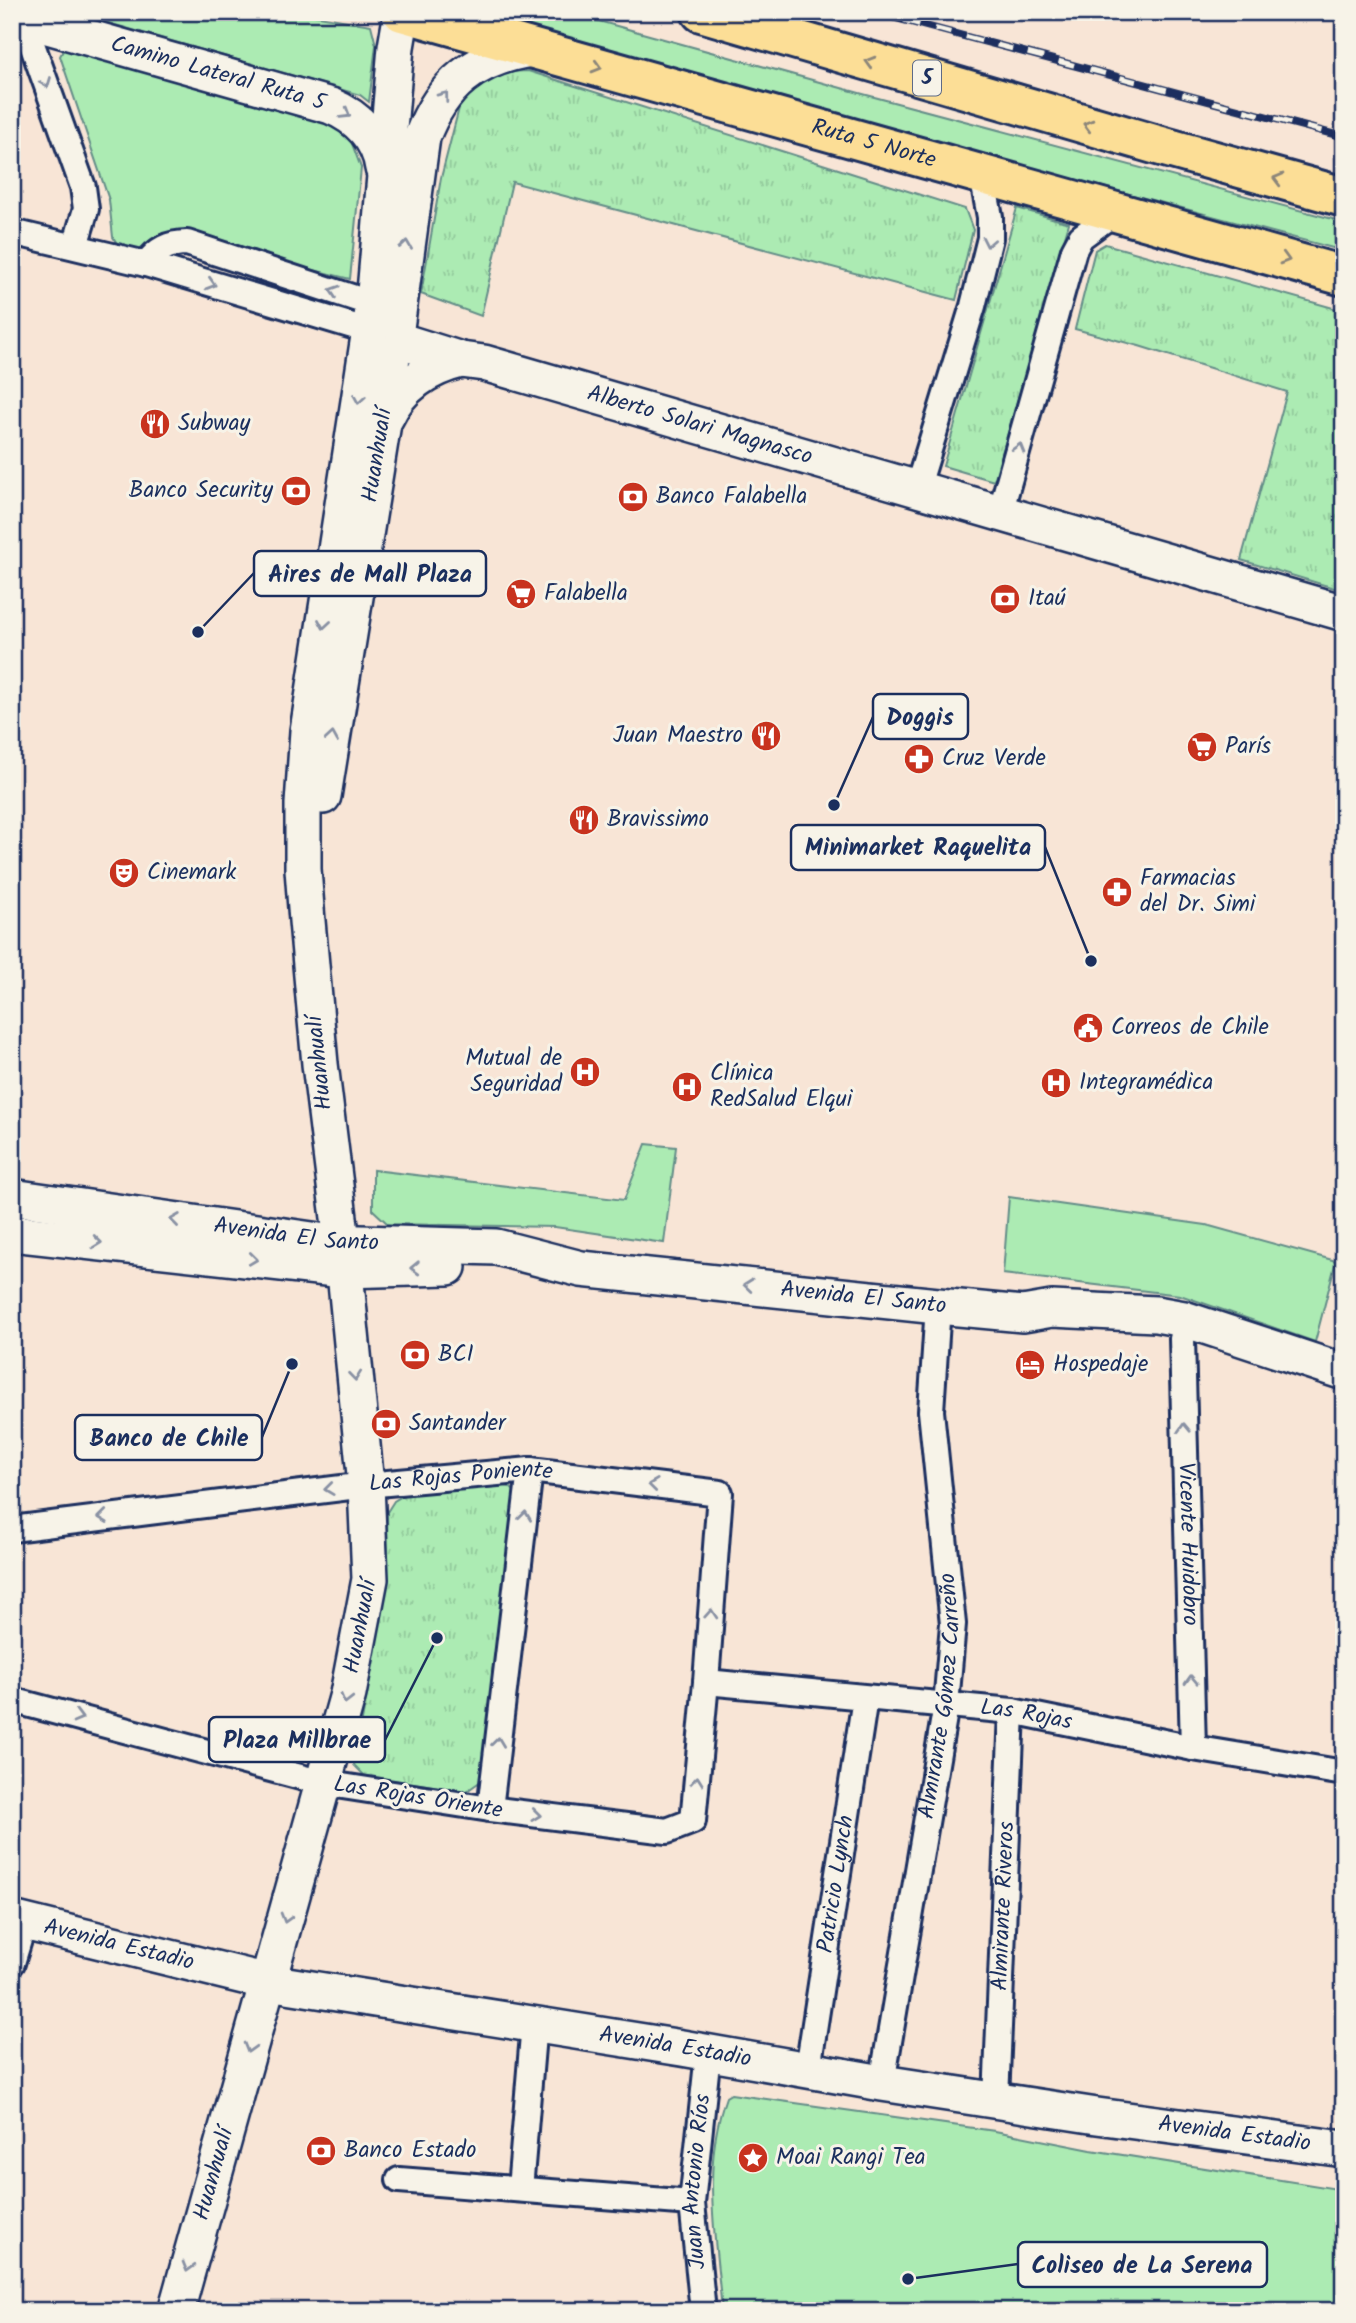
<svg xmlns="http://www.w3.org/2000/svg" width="1356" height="2323" font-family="Kalam,sans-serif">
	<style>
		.grass { fill: #acebb3; stroke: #648d88; stroke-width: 2 }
		.park { fill: url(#park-tufts); stroke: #648d88; stroke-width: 2 }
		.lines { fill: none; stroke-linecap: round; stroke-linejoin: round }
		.street-casing { stroke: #1b2f5e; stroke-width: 30 }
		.secondary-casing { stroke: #1b2f5e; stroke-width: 40 }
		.highway-casing { stroke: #1b2f5e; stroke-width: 44 }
		.street { stroke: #f7f3e8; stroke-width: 24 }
		.secondary { stroke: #f7f3e8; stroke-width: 35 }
		.highway { stroke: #fcde96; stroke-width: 38 }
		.rail-casing { stroke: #1b2f5e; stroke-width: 8 }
		.rail { stroke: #f7f3e8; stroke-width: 5; stroke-dasharray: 16; stroke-linecap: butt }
		.oneway { stroke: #8c867a }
		.oneway2 { stroke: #8991a3 }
		.labels { text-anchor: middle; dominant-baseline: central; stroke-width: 6; stroke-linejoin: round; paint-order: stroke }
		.shield { fill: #f7f3e8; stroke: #5d6a87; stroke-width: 2 }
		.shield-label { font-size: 21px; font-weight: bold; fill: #1b2f5e }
		.street-label { font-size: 23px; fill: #1b2f5e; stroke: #f7f3e8 }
		.poi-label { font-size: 23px; fill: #1b2f5e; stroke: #f7f3e8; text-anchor: start }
		.leader { fill: none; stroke: #1b2f5e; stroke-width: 2.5 }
		.callout-dot { fill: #1b2f5e; stroke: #f7f3e8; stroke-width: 2.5 }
		.callout { fill: #f7f3e8; stroke: #1b2f5e; stroke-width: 2.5 }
		.callout-label { font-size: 24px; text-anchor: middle; font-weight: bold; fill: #1b2f5e }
	</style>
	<defs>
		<pattern id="park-tufts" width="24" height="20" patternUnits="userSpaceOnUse" patternTransform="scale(1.75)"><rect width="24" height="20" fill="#acebb3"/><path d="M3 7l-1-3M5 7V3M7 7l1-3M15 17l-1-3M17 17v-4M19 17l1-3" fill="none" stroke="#93ca9c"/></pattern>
	</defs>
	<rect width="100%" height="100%" fill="#f8e5d6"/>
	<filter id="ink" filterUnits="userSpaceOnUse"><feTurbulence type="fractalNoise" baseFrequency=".0143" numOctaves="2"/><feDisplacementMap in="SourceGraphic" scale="14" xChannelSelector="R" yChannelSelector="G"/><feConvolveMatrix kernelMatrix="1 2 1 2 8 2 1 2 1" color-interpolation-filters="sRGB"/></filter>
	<g filter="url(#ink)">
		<g class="grass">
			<path d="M70,12H296L371,25L376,45L369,102L360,95Z"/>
			<path d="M444,12H566L863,94L1344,222V251Z"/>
			<path d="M66,45L319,113L351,141L361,168L350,279L180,237L145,251L118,245L113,237L109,200L60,56Z"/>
			<path d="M646,1144L676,1147L664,1243L555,1227L388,1224L373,1210V1170L624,1200Z"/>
			<path d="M1009,1197L1206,1225L1336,1261L1315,1342L1180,1295L1003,1274Z"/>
			<path d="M731,2094L995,2131L1091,2150L1344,2190V2311H722C716,2240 701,2166 726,2097Z"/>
		</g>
		<g class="park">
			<path d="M528,71L965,209L973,230L956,300L512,182L481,316L421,294L441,178L459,108L468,95L487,78L505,72Z"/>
			<path d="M1017,208L1069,223L994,481L943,466Z"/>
			<path d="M1105,244L1344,311V591L1241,560L1287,392L1139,346L1075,329L1095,250Z"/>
			<path d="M499,1485L510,1487L514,1491L515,1501L481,1781L467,1791L365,1776L354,1765L388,1575L387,1512L394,1501L404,1495Z"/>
		</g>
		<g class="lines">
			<g class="street-casing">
				<g id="street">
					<path d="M23,19L83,187L86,209L75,246"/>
					<path d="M12,232L146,264L386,336"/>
					<path d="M146,264C157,249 169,243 187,243L388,309"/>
					<path d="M917,489L973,306L990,238V217L982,175"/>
					<path d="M1000,513L1074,250L1081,237L1115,212"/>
					<path id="s1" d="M1182,1339L1193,1748"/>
					<path id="s2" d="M12,1529L366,1485L530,1470L720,1493L706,1682L693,1821L667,1831L490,1809L323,1783L12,1700"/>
					<path id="s3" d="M706,1682L1012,1711L1193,1748L1344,1773"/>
					<path d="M490,1809L530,1470"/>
					<path d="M12,1963L24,1923"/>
					<path id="s4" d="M808,2069L865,1698"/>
					<path id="s5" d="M882,2083L946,1705L953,1624L931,1411L938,1306"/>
					<path id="s6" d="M996,2100L1012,1711"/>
					<path d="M399,2180L692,2203"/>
					<path d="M520,2189L534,2023"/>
					<path id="s7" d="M703,2311L692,2203L708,2053"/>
				</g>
			</g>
			<g class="secondary-casing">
				<g id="secondary">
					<path id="s8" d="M12,16L331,106C358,117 379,139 383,168"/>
					<path id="s9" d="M394,339L461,360L484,363L1344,613"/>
					<path d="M386,417C401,385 428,368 461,360"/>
					<path id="s10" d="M323,796L383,423L422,137C442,84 475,58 531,49"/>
					<path id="s11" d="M12,1197L326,1242L496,1247L581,1269L938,1306L1023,1314L1052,1309L1156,1314L1184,1319L1344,1372"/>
					<path d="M12,1233L344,1270L448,1267"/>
					<path id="s12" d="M12,1919L268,1982L682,2048L882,2083L1097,2116L1344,2149"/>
					<path id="s13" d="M176,2311L348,1694L370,1579L366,1485L342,1242L320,1064L307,921L303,869V804L308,731L374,304L396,47L402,12"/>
				</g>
			</g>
			<g class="highway-casing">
				<g id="highway">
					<path id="s14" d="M402,12L1344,276"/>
					<path d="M701,12L1154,144L1344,197"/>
				</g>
			</g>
			<use href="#street" class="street"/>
			<use href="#secondary" class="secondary"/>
			<use href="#highway" class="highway"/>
			<g class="rail-casing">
				<path id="rail" d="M873,12L1344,137"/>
			</g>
			<use href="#rail" class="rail"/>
		</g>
		<defs><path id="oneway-chevron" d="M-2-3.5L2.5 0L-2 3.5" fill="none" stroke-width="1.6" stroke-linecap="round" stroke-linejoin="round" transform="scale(1.75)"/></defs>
		<g class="oneway">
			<use href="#oneway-chevron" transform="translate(870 62) rotate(-164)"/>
			<use href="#oneway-chevron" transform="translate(597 67) rotate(16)"/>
			<use href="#oneway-chevron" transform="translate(1088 125) rotate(-164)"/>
			<use href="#oneway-chevron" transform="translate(1278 179) rotate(-165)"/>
			<use href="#oneway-chevron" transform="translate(1285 259) rotate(16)"/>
		</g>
		<g class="oneway2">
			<use href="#oneway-chevron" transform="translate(46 83) rotate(69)"/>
			<use href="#oneway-chevron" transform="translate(444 96) rotate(-53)"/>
			<use href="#oneway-chevron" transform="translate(346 114) rotate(31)"/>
			<use href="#oneway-chevron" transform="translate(988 242) rotate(101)"/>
			<use href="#oneway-chevron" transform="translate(406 245) rotate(-82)"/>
			<use href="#oneway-chevron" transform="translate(211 284) rotate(17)"/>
			<use href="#oneway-chevron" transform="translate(334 291) rotate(-162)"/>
			<use href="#oneway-chevron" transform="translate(359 399) rotate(99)"/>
			<use href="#oneway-chevron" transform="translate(1019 448) rotate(-74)"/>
			<use href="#oneway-chevron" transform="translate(324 624) rotate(99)"/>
			<use href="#oneway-chevron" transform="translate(332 737) rotate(-81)"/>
			<use href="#oneway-chevron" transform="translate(175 1220) rotate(-172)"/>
			<use href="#oneway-chevron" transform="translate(97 1242) rotate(6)"/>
			<use href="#oneway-chevron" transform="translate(253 1259) rotate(7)"/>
			<use href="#oneway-chevron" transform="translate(415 1268) rotate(178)"/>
			<use href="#oneway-chevron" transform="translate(748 1285) rotate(-174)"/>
			<use href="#oneway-chevron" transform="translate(355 1376) rotate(84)"/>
			<use href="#oneway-chevron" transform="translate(1184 1428) rotate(-92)"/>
			<use href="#oneway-chevron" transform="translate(653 1485) rotate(-173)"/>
			<use href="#oneway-chevron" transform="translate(329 1489) rotate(173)"/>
			<use href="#oneway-chevron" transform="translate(525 1516) rotate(-83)"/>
			<use href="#oneway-chevron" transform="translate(103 1517) rotate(173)"/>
			<use href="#oneway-chevron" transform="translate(711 1614) rotate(-86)"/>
			<use href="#oneway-chevron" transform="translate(1191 1680) rotate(-92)"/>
			<use href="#oneway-chevron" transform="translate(346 1699) rotate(104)"/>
			<use href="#oneway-chevron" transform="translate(78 1717) rotate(15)"/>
			<use href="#oneway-chevron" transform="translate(498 1742) rotate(-83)"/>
			<use href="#oneway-chevron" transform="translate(697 1781) rotate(-84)"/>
			<use href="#oneway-chevron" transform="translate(536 1815) rotate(7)"/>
			<use href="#oneway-chevron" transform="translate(286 1918) rotate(106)"/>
			<use href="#oneway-chevron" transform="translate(249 2048) rotate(106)"/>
			<use href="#oneway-chevron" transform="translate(188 2267) rotate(106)"/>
		</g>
	</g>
	<defs>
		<g id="restaurant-disc" transform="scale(1.575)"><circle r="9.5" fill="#c8321e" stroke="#f7f3e8"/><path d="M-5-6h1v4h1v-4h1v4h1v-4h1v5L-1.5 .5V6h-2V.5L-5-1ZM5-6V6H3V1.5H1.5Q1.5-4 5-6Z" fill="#fff"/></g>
		<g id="bank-disc" transform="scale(1.575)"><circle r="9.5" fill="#c8321e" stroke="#f7f3e8"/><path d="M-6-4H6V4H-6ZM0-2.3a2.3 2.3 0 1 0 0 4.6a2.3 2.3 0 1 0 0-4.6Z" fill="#fff"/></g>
		<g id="supermarket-disc" transform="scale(1.575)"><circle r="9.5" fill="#c8321e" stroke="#f7f3e8"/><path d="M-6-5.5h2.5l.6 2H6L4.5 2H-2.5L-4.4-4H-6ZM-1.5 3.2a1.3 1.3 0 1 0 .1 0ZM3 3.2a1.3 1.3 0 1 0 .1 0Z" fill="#fff"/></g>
		<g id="pharmacy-disc" transform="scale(1.575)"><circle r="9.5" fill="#c8321e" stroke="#f7f3e8"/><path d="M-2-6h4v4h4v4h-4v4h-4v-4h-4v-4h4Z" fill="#fff"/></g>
		<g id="theatre-disc" transform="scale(1.575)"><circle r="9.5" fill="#c8321e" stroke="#f7f3e8"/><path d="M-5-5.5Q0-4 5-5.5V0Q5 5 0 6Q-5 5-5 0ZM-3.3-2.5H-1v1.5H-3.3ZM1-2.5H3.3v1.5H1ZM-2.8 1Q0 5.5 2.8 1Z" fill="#fff"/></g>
		<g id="civic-disc" transform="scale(1.575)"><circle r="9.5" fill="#c8321e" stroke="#f7f3e8"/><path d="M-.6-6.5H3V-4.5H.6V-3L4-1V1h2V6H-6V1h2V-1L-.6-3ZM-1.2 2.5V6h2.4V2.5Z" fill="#fff"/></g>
		<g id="hospital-disc" transform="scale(1.575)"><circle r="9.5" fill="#c8321e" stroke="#f7f3e8"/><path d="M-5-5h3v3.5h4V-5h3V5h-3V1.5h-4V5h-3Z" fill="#fff"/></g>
		<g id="hotel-disc" transform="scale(1.575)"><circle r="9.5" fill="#c8321e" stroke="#f7f3e8"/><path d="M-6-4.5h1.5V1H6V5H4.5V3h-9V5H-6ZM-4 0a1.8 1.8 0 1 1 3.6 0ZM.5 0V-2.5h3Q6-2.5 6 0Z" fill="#fff"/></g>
		<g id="sight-disc" transform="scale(1.575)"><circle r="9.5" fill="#c8321e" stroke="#f7f3e8"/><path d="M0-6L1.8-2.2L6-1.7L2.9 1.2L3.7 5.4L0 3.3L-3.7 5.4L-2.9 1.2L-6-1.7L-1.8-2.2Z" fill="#fff"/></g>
	</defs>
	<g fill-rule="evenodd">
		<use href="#restaurant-disc" x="155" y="424"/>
		<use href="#bank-disc" x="296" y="491"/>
		<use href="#bank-disc" x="633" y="497"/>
		<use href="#supermarket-disc" x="521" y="594"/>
		<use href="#bank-disc" x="1005" y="599"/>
		<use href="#restaurant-disc" x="766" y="736"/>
		<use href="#supermarket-disc" x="1202" y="747"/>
		<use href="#pharmacy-disc" x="919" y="759"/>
		<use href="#restaurant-disc" x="584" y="820"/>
		<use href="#theatre-disc" x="124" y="873"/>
		<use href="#pharmacy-disc" x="1117" y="892"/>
		<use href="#civic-disc" x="1088" y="1028"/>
		<use href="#hospital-disc" x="585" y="1072"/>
		<use href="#hospital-disc" x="1056" y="1083"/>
		<use href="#hospital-disc" x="687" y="1087"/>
		<use href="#bank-disc" x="415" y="1355"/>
		<use href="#hotel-disc" x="1030" y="1365"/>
		<use href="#bank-disc" x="386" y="1424"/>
		<use href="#bank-disc" x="321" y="2151"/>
		<use href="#sight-disc" x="753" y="2158"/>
	</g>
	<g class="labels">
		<rect class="shield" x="913" y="60.5" width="28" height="35" rx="5"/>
		<g class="shield-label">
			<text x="927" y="78">5</text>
		</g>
		<g class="street-label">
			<text stroke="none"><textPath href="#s8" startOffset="214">Camino Lateral Ruta 5</textPath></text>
			<text stroke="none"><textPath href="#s14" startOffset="490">Ruta 5 Norte</textPath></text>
			<text stroke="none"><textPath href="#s9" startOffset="318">Alberto Solari Magnasco</textPath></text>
			<text stroke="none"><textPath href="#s10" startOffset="345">Huanhualí</textPath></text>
			<text transform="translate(320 1063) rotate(-96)">Huanhualí</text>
			<text stroke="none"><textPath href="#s11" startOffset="287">Avenida El Santo</textPath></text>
			<text stroke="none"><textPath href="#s11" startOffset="859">Avenida El Santo</textPath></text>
			<text stroke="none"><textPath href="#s2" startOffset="452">Las Rojas Poniente</textPath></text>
			<text stroke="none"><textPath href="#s1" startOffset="205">Vicente Huidobro</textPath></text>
			<text stroke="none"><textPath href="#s13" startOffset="709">Huanhualí</textPath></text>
			<text stroke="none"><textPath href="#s5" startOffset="392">Almirante Gómez Carreño</textPath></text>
			<text stroke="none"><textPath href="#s3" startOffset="322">Las Rojas</textPath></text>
			<text transform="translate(418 1798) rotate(9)">Las Rojas Oriente</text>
			<text stroke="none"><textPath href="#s4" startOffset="187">Patricio Lynch</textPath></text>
			<text stroke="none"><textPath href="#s6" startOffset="194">Almirante Riveros</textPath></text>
			<text stroke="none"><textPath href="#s12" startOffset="110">Avenida Estadio</textPath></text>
			<text stroke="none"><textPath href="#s12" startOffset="676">Avenida Estadio</textPath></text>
			<text stroke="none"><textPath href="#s12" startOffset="1242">Avenida Estadio</textPath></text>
			<text stroke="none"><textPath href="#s13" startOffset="142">Huanhualí</textPath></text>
			<text stroke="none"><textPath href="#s7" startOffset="130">Juan Antonio Ríos</textPath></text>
		</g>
		<g class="poi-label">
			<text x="178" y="424">Subway</text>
			<text x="273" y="491" text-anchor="end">Banco Security</text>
			<text x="656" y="497">Banco Falabella</text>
			<text x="544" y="594">Falabella</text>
			<text x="1028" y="599">Itaú</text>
			<text x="743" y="736" text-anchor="end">Juan Maestro</text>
			<text x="1225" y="747">París</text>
			<text x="942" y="759">Cruz Verde</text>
			<text x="607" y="820">Bravissimo</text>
			<text x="147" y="873">Cinemark</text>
			<text x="1140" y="879">Farmacias<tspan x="1140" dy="26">del Dr. Simi</tspan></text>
			<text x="1111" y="1028">Correos de Chile</text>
			<text x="562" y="1059" text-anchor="end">Mutual de<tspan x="562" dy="26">Seguridad</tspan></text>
			<text x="710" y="1074">Clínica<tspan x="710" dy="26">RedSalud Elqui</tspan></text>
			<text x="1079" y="1083">Integramédica</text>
			<text x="438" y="1355">BCI</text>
			<text x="1053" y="1365">Hospedaje</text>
			<text x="409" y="1424">Santander</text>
			<text x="344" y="2151">Banco Estado</text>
			<text x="776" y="2158">Moai Rangi Tea</text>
		</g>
	</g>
	<path class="leader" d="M198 632L254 573M834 805L873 717M1091 961L1045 847M292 1364L262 1437M437 1638L385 1740M908 2279L1018 2264"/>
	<g class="callout-dot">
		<circle cx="198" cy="632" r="7"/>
		<circle cx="834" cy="805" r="7"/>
		<circle cx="1091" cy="961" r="7"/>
		<circle cx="292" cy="1364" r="7"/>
		<circle cx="437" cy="1638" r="7"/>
		<circle cx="908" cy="2279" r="7"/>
	</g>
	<g class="callout">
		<rect x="254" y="551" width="232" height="45" rx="7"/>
		<rect x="873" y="694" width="95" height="45" rx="7"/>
		<rect x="791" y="825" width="254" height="45" rx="7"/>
		<rect x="75" y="1415" width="187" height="45" rx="7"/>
		<rect x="209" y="1717" width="176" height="45" rx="7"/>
		<rect x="1018" y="2242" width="249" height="45" rx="7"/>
	</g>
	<g class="callout-label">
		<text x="370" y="582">Aires de Mall Plaza</text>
		<text x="920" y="725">Doggis</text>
		<text x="918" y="855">Minimarket Raquelita</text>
		<text x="169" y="1446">Banco de Chile</text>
		<text x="297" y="1748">Plaza Millbrae</text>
		<text x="1142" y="2273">Coliseo de La Serena</text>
	</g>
	<rect width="1356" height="2323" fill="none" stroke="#f7f3e8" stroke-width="42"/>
	<rect x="21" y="21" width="1314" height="2281" fill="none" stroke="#1b2f5e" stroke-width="2.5" filter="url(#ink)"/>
</svg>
